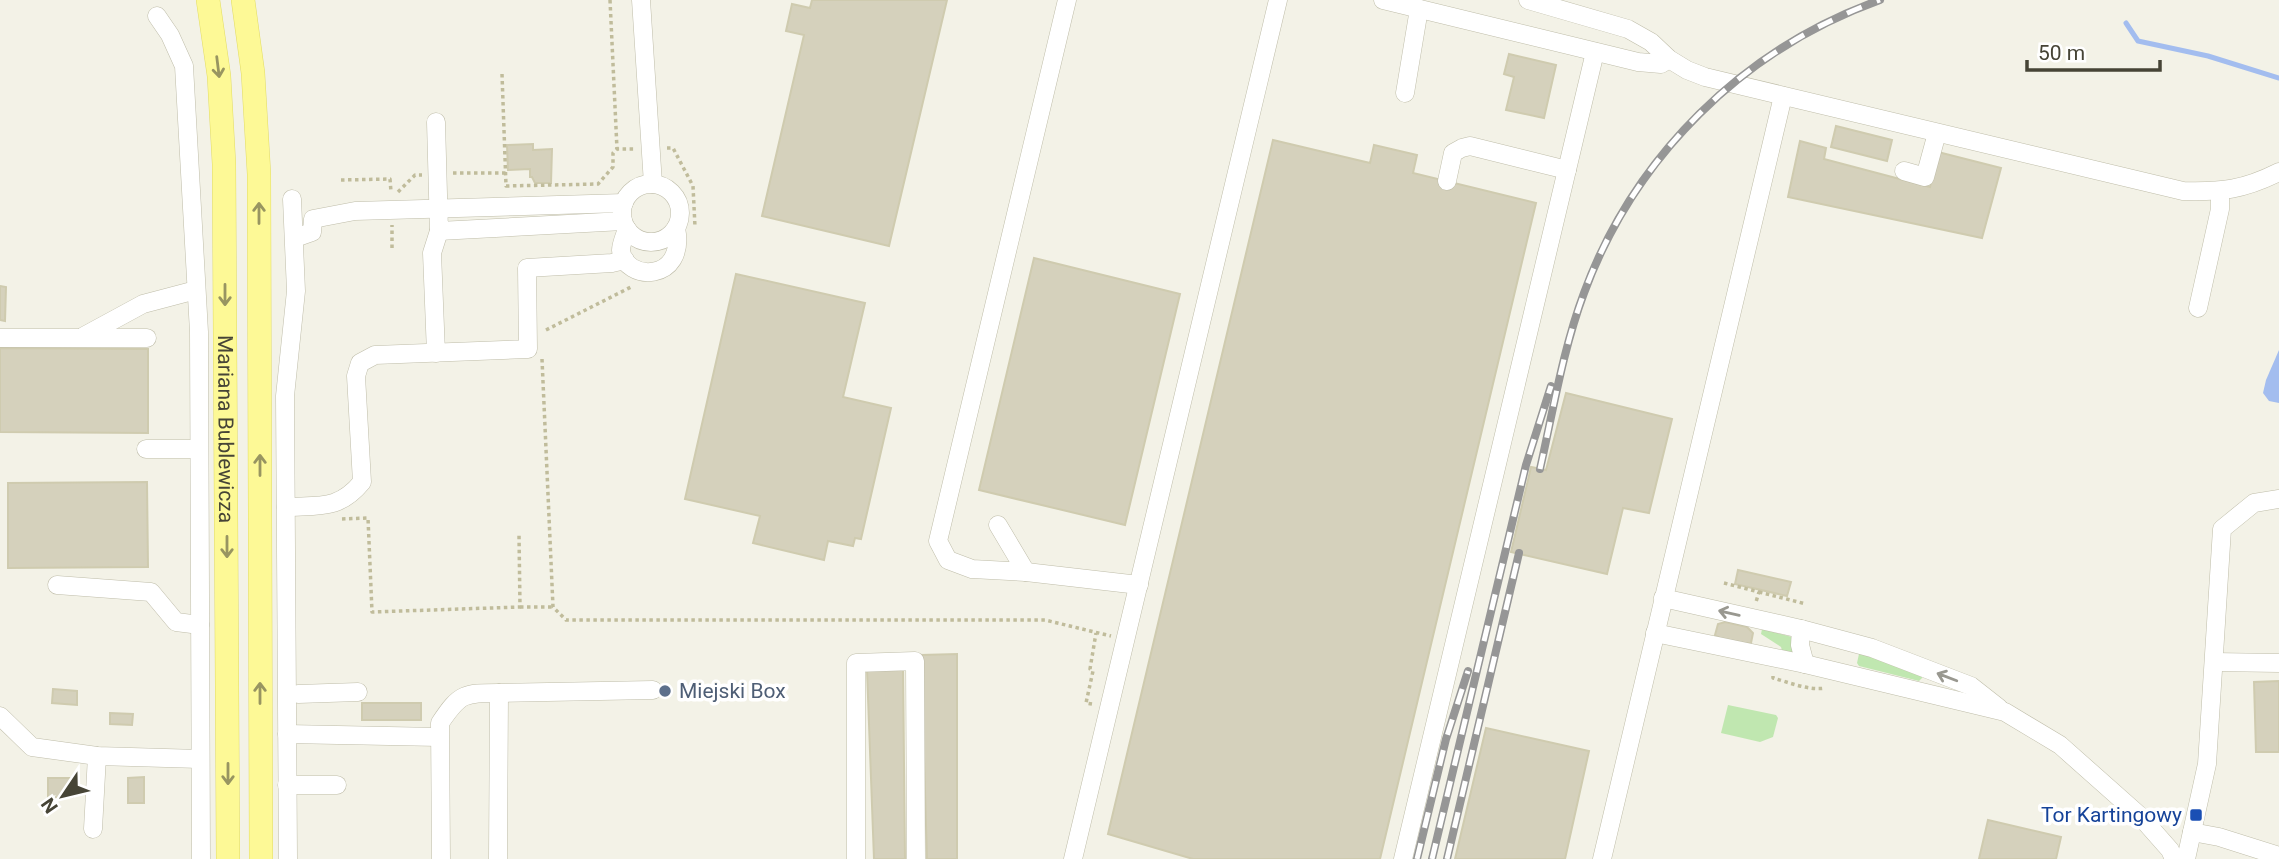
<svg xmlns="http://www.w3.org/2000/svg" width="2279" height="859" font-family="Roboto,sans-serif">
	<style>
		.green { fill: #c0e7b0 }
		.water { fill: #a3bdef }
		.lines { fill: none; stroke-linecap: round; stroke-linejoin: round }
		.stream { stroke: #a3bdef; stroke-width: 5 }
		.building { fill: #d5d1bc; stroke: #cfcbaf; stroke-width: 2 }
		.minor-casing { stroke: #bfbda9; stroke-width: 19 }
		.major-casing { stroke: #e2dc65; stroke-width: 24 }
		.path { stroke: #c0bc9b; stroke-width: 3.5; stroke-dasharray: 3.5 3.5; stroke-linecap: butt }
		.minor { stroke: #fff; stroke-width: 18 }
		.major { stroke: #fdf996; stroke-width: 23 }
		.rail-casing { stroke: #969696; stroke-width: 8 }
		.rail { stroke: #fff; stroke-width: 5; stroke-dasharray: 16; stroke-linecap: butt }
		.oneway { stroke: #989561 }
		.oneway2 { stroke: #999890 }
		.service-dot { fill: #5c6f8a; stroke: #fff; stroke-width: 2.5 }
		.transit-dot { fill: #1a4fb4; stroke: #fff; stroke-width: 2.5 }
		.labels { text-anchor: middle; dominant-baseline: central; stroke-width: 7; stroke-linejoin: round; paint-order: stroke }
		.street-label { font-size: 21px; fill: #464436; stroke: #fff }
		.service-label { font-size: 21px; fill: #4e5e75; stroke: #fff; text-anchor: start }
		.transit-label { font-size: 21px; fill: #164399; stroke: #fff; text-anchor: end }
	</style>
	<rect width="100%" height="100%" fill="#f3f2e7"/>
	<g class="green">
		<path d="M1762,629L1792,637L1795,650L1792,654H1783L1781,647L1761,634Z"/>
		<path d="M1862,652L1922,676V678L1919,681L1859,666L1857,663L1859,654Z"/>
		<path d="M1728,705L1776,715L1778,718L1773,737L1760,742L1721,733Z"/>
	</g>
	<path class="water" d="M2279,350V403L2269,401L2263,393L2266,380Z"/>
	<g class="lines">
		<path class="stream" d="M2126,23L2138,41L2208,56L2279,78"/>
	</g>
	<g class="building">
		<path d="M812,0H947L889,246L762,216L804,35L786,31L792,4L810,8Z"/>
		<path d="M1509,54L1556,65L1544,118L1506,110L1514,77L1504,74Z"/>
		<path d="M1836,126L1892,140L1887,161L1831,147Z"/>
		<path d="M1273,140L1370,163L1374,145L1417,155L1413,173L1536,203L1380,859H1193L1108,834Z"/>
		<path d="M1800,141L1826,148L1824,159L1930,187L1938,152L2001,168L1982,238L1788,197Z"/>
		<path d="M533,144V150L552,149L551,183H535L532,177H530V169L508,170L507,145Z"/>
		<path d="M1034,258L1180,294L1125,525L979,490Z"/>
		<path d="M736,274L865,303L843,397L891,408L861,539L855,538L853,546L828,541L824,560L753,543L760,516L685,499Z"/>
		<path d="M0,286L6,287L5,321L0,320Z"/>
		<path d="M0,348L148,349V433L0,432Z"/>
		<path d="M1566,393L1672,419L1649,513L1623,508L1607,574L1511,552L1531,467L1546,470Z"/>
		<path d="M147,482L148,567L8,568V483Z"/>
		<path d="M1738,570L1791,582L1787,596L1735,584Z"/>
		<path d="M1725,622L1747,627L1753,633L1751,643L1743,644L1721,639L1715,635L1718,624Z"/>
		<path d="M957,654V859H927L921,655Z"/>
		<path d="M903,668L905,859H874L867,670Z"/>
		<path d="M2279,681V752H2256L2254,682Z"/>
		<path d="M53,689L77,691V705L52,703Z"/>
		<rect x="362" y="703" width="59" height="17"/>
		<path d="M110,713L133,714L132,725L110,724Z"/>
		<path d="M1486,728L1589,751L1565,859H1455Z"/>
		<path d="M144,777V803H128V778Z"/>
		<path d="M48,778H73V797L48,798Z"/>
		<path d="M1988,820L2061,837L2056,859H1979Z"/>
	</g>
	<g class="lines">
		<g class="minor-casing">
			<g id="minor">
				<path d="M641,0L653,184"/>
				<path d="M1067,0L938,541L948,560L972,569L1026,572L1139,585"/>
				<path d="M1383,0L1638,62L1661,64L1669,59"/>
				<path d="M1528,0L1628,29L1651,42L1669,59L1687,70L1705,77L2183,191C2222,192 2243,190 2279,172"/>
				<path d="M157,16L170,35L184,66L199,332L201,859"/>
				<path d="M1405,93L1419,9"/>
				<path d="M436,122L439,231L623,221"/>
				<path d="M1904,171L1925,177L1937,133"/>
				<path d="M1447,181L1453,153L1462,148L1470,146L1567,170"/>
				<circle cx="651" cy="213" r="29"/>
				<path d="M627,229C625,235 621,244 621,250C624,282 687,283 676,228"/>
				<path d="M295,238L312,232L313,219L355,211L624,203"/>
				<path d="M2198,308L2220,209V192"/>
				<path d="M84,336L143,304L196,290"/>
				<path d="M0,338H147"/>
				<path d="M436,353L432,253L439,231"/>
				<path d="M146,449H199"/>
				<path d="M286,507C320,505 339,510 362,482L356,376L360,363L375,355L528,349L527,268L612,263L625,260"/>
				<path d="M998,525L1026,572"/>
				<path d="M57,585L151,592L176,622L200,625"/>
				<path d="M1663,598L1801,629L1872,648L1971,686L1999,708"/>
				<path d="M1801,629L1800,645L1805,664"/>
				<path d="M1655,633L1805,664L2005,712L2060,745L2140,816L2170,850L2174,859"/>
				<path d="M2214,662L2279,663"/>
				<path d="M499,693L653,690"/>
				<path d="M298,694L358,692"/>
				<path d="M0,716L32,747L97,756L200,759"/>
				<path d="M287,734L439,737"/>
				<path d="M287,785H337"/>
				<path d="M93,829L97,756"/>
				<path d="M2192,832L2219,837L2279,856"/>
				<path d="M288,859L285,396L296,291L292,199"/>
				<path d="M441,859L440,723C460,693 464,693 499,693L498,859"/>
				<path d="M856,859V663L915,661L916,859"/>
				<path d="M1073,859L1278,0"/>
				<path d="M1403,859L1595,52"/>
				<path d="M1602,859L1783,96"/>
				<path d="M2186,859L2207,764L2222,529L2254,503L2279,499"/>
			</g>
		</g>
		<g class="major-casing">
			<g id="major">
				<path id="s1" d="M208,0L219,76L224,164L228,859"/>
				<path d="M243,0L253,73L259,174L261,859"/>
			</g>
		</g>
		<g class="path">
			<path d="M610,0L617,149"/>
			<path d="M502,74L506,186L598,184L613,167V153L617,149H634"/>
			<path d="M667,148H673L693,186L695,227"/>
			<path d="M453,173H506"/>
			<path d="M341,180L390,179L391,192"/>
			<path d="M398,192L415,175H422"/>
			<path d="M392,248V225"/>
			<path d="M546,330L633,286"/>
			<path d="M542,359L553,607L566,620H1045L1111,636"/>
			<path d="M342,519L368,518L372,612L520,607L519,535"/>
			<path d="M1724,583L1759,592L1756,602"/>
			<path d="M1759,592L1806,604"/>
			<path d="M520,607H553"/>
			<path d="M1773,676V678C1788,682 1809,691 1825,688"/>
			<path d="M1092,704L1086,703L1093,671L1090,669L1096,633"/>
		</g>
		<use href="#minor" class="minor"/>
		<use href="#major" class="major"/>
		<g class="rail-casing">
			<g id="rail">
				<path d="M1540,469C1553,411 1563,349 1584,293C1634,157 1743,49 1880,0"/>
				<path d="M1417,859L1446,739L1468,671"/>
				<path d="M1432,859L1526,465L1551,386"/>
				<path d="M1447,859L1519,553"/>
			</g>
		</g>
		<use href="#rail" class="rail"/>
	</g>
	<defs><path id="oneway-shaft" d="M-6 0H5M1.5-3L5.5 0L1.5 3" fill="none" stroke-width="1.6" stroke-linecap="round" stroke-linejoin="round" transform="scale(1.75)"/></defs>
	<g class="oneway">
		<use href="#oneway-shaft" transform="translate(218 67) rotate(83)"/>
		<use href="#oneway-shaft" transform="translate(259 213) rotate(-90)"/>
		<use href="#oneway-shaft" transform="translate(225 295) rotate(90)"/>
		<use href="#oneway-shaft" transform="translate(260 465) rotate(-90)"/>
		<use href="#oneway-shaft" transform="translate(227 547) rotate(90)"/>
		<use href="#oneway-shaft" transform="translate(260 693) rotate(-90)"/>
		<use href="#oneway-shaft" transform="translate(228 774) rotate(90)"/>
	</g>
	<g class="oneway2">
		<use href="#oneway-shaft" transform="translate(1729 613) rotate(-167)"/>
		<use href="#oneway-shaft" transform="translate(1947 677) rotate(-159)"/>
	</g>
	<circle class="service-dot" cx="665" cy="691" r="7"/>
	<rect class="transit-dot" x="2189" y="808" width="14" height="14" rx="3.5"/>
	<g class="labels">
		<g class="street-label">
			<text stroke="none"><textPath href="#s1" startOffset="430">Mariana Bublewicza</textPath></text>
		</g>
		<g class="service-label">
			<text x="679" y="691">Miejski Box</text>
		</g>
		<g class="transit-label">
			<text x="2182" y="815">Tor Kartingowy</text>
		</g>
	</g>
	<g transform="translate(63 796) rotate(235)" stroke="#ffffff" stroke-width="5" paint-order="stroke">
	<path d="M0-5L12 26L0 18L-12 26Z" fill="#464436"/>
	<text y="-10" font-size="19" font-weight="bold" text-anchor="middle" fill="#464436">N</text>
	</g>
	<path d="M2027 60v10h133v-10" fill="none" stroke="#464436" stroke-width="3.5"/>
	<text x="2038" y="60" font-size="21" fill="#464436" stroke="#ffffff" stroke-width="5" paint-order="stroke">50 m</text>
</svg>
